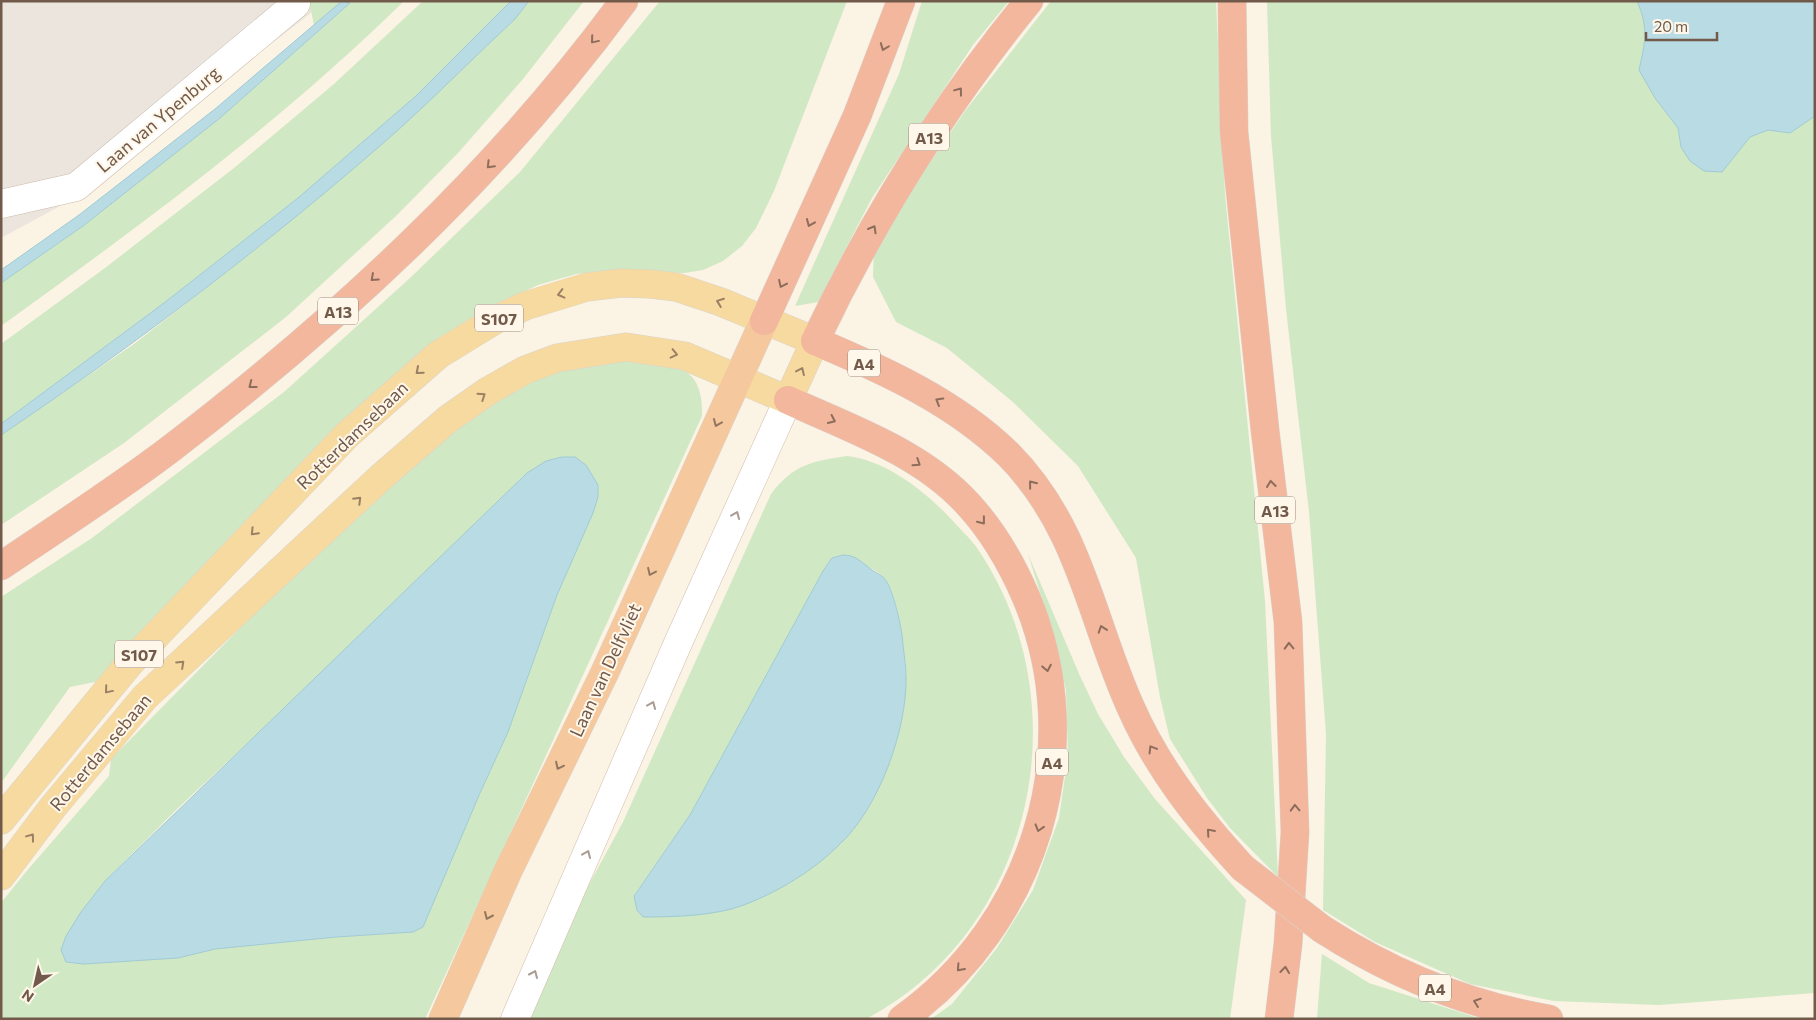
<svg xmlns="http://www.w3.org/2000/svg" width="1816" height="1020" font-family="Commissioner,sans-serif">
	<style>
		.industrial { fill: #ebe5de }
		.green { fill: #d0e8c3; fill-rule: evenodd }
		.water { fill: #b9dce4; stroke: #a0cad5 }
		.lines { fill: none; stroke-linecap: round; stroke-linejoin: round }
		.minor-casing { stroke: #ccbbab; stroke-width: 29 }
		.secondary-casing { stroke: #d1bdab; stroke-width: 29 }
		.primary-casing { stroke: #dad4d0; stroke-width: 29 }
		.trunk-casing { stroke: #dad4d0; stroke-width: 29 }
		.motorway-casing { stroke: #dad4d0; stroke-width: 29 }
		.minor { stroke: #fff; stroke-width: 28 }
		.secondary { stroke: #fff; stroke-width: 28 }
		.primary { stroke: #f7da9f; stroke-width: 28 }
		.trunk { stroke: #f5c89e; stroke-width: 28 }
		.motorway { stroke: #f3b79d; stroke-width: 28 }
		.motorway-bridge-casing { stroke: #dad4d0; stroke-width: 29; stroke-linecap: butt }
		.motorway-bridge { stroke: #f3b79d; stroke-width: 28 }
		.oneway { stroke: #8c6d5b }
		.oneway2 { stroke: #9a8064 }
		.oneway3 { stroke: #937660 }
		.oneway4 { stroke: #aa9c93 }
		.labels { text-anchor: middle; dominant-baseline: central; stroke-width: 4; stroke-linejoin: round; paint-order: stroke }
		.shield { fill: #fef7ea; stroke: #9c897b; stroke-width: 1 }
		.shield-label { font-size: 16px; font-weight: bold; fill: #725a4b }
		.street-label { font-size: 18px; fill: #725a4b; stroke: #fef7ea }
	</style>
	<rect width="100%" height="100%" fill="#fbf3e4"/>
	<path class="industrial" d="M1,1H321L315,10L60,206L1,238Z"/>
	<g class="green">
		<path d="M309,1H342L314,25Z"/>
		<path d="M348,1H404C281,122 141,225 1,326V283L83,226L220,118L350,3Z"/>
		<path d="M423,1H511L417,95L298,198L164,303L1,424V344L105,268L234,168L334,84Z"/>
		<path d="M529,1H584L523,79L458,153L397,215L286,317L124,443L1,525V435L134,344L260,246L397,130L515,19Z"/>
		<path d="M660,1H847L774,191L756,228L742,246L723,261L703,270L684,273L615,270L576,274L538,285L481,312L450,332L363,406L219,550L100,681L70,687L1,783V597L92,538L284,392L410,278L520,172Z"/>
		<path d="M922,1H1009L973,45L872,198L818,302L795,306L899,74Z"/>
		<path d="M1051,1H1216L1225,195L1265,601L1278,877L1230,828L1207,798L1170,739L1160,697L1136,558L1078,466L1013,402L947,348L896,322L873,277L874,244L965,111Z"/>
		<path d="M1267,1H1815V993L1659,1005L1554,1001L1470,984L1375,942L1323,910L1326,734L1309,512L1286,309L1271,136Z"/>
		<path d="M617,357C661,363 705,357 702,416L425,1019H1V903L25,873L109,776L111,759L255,613L432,439L548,369ZM593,513L557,595L508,732L480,793L422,927L413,932L336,937L215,949L177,958L84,964L81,912L105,881L178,808L336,660Z"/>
		<path d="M847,456C886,460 926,492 952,520C960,529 970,538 977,548C1083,703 1034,931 866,1019H527L574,912L623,822L771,494C793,465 812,461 847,456ZM832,558C849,562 872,564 884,578C893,588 900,619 901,632C903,647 907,663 906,678C905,739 878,798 840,845L634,895L690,815Z"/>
		<path d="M1028,554L1080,676L1098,714L1124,757L1155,799L1246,900L1230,1019H931L952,1004L997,948L1033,890L1059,818L1068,756L1066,690L1052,631Z"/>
		<path d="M1322,954L1369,983L1481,1019H1317Z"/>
	</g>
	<g class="water">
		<path d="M342,1L350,3L220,118L83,226L1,283V270L79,215L215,109Z"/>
		<path d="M511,1H529L515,19C475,56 437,95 397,131C272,241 139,342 1,435V424L164,303L298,198L417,95Z"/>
		<path d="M1637,1H1815V116L1790,133L1768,130L1750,137L1722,172L1704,171L1690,161L1681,147L1678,128L1655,98L1639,70C1645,43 1649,28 1637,1Z"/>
		<path d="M562,457H575L586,465L598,485V497L593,513L557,595L508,732L480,793L423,927L413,932L336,937L215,949L178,958L84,964L66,962L61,950L66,936L81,912L105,881L527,473L546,461Z"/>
		<path d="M843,555C856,555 861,562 872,570C875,572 881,575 884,578C893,588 900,622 902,635C903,649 906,663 906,677C907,730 879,808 839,845C813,871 778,892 744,905C715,916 673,917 643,917L637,910L634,896L690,815L823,571L832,558Z"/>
	</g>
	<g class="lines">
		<g class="minor-casing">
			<path id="minor" d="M1,204L76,187L296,4L295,1"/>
		</g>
		<g class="secondary-casing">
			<path id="secondary" d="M515,1019L678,643L788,400"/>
		</g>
		<g class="primary-casing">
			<path id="primary" d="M1,820L129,664L347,435L438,355L495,320L525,306L587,287L621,283L650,284L676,287L721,302L815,341L788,400L685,356L626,347L557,358L525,370L488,391L448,419L380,478L145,697L53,807L1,876"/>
		</g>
		<g class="trunk-casing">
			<path id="trunk" d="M443,1019L508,871L605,672L764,321"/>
		</g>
		<g class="motorway-casing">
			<g id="motorway">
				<path d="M1029,1C943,106 873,219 815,341C884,370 955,402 1009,455C1081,528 1091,620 1131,708C1158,769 1198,819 1243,868"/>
				<path d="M1232,1L1234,132L1265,430L1288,622L1295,832L1288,944L1279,1019"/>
				<path d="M764,321L857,116L901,1"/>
				<path d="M788,400C849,428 920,452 967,503C993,531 1011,562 1026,597C1090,748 1035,925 902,1019"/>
				<path d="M1,566C57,528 115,491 169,450C339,320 497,174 624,1"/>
				<path d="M1322,929C1392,974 1467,1005 1549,1019"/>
			</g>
		</g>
		<use href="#minor" class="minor"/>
		<use href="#secondary" class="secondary"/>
		<use href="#primary" class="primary"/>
		<use href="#trunk" class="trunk"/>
		<use href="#motorway" class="motorway"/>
		<g class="motorway-bridge-casing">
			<path id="motorway-bridge" d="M1243,868L1322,929"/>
		</g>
		<use href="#motorway-bridge" class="motorway-bridge"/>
	</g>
	<defs><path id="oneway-chevron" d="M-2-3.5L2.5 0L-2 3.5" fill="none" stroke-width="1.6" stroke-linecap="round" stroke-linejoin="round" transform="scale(1.25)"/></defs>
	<g class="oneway">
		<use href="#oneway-chevron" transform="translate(594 40) rotate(130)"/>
		<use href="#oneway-chevron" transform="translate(884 47) rotate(111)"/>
		<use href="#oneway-chevron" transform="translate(959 91) rotate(-53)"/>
		<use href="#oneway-chevron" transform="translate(490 165) rotate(134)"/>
		<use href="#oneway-chevron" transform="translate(810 223) rotate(113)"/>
		<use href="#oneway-chevron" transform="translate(873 229) rotate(-60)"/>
		<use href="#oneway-chevron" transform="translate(374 278) rotate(138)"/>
		<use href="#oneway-chevron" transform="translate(782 284) rotate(115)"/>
		<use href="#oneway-chevron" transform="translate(252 385) rotate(142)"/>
		<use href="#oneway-chevron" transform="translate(939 401) rotate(-150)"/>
		<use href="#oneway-chevron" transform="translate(832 420) rotate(25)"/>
		<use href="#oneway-chevron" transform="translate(917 463) rotate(33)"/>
		<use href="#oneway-chevron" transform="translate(1032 484) rotate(-129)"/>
		<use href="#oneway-chevron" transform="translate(1271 484) rotate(-97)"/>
		<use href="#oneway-chevron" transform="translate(982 521) rotate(52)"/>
		<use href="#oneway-chevron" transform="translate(1102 629) rotate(-109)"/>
		<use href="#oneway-chevron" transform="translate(1289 646) rotate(-92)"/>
		<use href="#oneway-chevron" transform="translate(1047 668) rotate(79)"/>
		<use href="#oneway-chevron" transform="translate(1152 749) rotate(-121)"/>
		<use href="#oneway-chevron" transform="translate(1295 808) rotate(-92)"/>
		<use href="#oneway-chevron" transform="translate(1039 828) rotate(107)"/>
		<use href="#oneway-chevron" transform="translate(1210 832) rotate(-131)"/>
		<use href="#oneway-chevron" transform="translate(960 968) rotate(132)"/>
		<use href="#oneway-chevron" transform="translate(1285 970) rotate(-84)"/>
		<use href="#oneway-chevron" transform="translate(1477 1002) rotate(-161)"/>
	</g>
	<g class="oneway2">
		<use href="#oneway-chevron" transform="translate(561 294) rotate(166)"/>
		<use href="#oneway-chevron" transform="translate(720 302) rotate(-159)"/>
		<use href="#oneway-chevron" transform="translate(674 354) rotate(13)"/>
		<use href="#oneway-chevron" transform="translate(419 371) rotate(139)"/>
		<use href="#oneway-chevron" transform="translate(801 371) rotate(-65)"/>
		<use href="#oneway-chevron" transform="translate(482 396) rotate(-34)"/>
		<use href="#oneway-chevron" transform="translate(358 500) rotate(-45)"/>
		<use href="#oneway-chevron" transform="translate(254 532) rotate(134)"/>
		<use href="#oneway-chevron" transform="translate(181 664) rotate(-43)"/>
		<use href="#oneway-chevron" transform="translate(108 690) rotate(130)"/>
		<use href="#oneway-chevron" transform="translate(31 837) rotate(-53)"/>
	</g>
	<g class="oneway3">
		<use href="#oneway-chevron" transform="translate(717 423) rotate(113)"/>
		<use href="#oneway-chevron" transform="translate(651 572) rotate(115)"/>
		<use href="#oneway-chevron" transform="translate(559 766) rotate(116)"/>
		<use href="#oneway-chevron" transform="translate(488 916) rotate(114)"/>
	</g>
	<g class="oneway4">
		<use href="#oneway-chevron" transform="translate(736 515) rotate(-67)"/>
		<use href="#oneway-chevron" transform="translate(652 705) rotate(-67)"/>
		<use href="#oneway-chevron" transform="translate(587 854) rotate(-67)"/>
		<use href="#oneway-chevron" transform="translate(534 974) rotate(-66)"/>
	</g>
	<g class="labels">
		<g class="shield">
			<rect x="909" y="123.5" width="40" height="27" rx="4"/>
			<rect x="318" y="297.5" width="40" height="27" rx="4"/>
			<rect x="475" y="304.5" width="48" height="27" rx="4"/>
			<rect x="848" y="349.5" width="32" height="27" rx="4"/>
			<rect x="1255" y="496.5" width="40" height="27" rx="4"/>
			<rect x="115" y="640.5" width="48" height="27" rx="4"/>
			<rect x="1036" y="748.5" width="32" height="27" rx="4"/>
			<rect x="1419" y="974.5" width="32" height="27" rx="4"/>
		</g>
		<g class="shield-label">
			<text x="929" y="137">A13</text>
			<text x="338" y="311">A13</text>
			<text x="499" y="318">S107</text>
			<text x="864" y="363">A4</text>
			<text x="1275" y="510">A13</text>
			<text x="139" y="654">S107</text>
			<text x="1052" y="762">A4</text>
			<text x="1435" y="988">A4</text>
		</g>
		<g class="street-label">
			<text transform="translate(158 119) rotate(-40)">Laan van Ypenburg</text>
			<text transform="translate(352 435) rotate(-44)">Rotterdamsebaan</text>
			<text transform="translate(605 670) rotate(-65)">Laan van Delfvliet</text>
			<text transform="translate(100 752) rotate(-50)">Rotterdamsebaan</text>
		</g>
	</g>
	<rect width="1816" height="1020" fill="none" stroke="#725a4b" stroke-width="5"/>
	<g transform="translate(35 985) rotate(214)" stroke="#fef7ea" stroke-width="4" paint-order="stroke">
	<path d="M0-4L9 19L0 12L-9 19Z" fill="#725a4b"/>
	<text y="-8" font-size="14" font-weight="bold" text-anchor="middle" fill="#725a4b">N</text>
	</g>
	<path d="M1646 32v8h71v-8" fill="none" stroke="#725a4b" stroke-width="2.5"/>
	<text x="1654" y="32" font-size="15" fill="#725a4b" stroke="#fef7ea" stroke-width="4" paint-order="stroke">20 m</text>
</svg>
